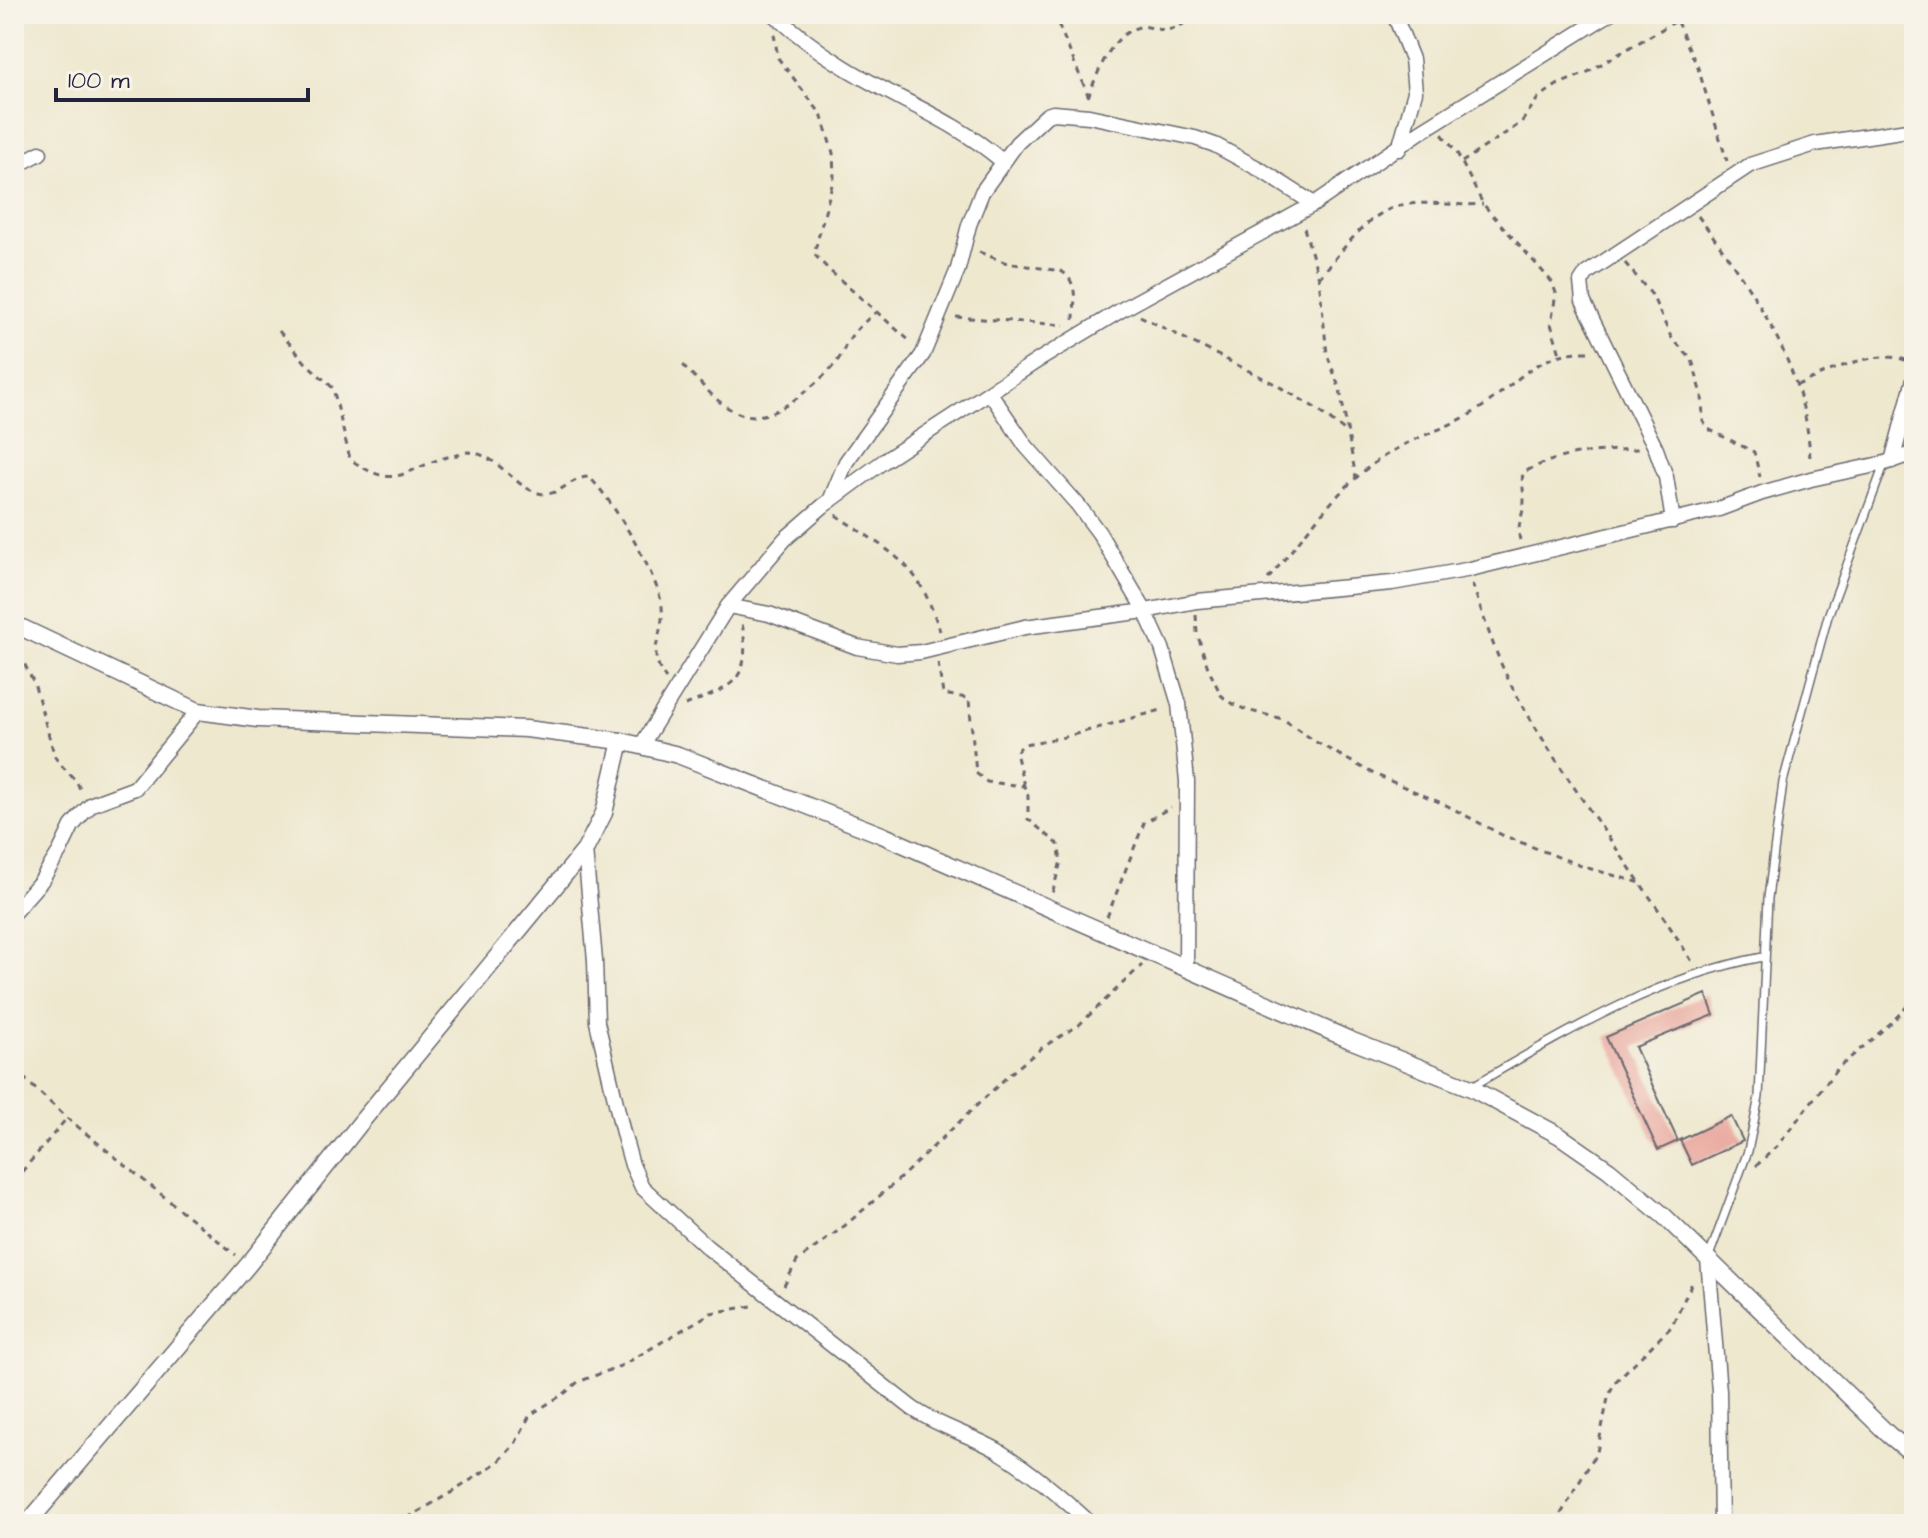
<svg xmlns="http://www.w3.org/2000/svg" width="1928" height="1538" font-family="'Architects Daughter',sans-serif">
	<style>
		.building { fill: #e9a59b }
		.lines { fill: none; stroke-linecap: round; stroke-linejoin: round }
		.service-casing { stroke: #69676f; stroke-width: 10 }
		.minor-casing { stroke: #69676f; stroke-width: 17 }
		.tertiary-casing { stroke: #69676f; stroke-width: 19 }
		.path { stroke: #69676f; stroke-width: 3; stroke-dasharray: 6 6; stroke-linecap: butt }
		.service { stroke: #fff; stroke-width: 7 }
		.minor { stroke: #fff; stroke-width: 14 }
		.tertiary { stroke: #fff; stroke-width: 16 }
	</style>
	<rect width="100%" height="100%" fill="#f7f3e8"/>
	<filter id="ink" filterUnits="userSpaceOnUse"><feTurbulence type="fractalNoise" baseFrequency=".0125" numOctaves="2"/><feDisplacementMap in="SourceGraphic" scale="16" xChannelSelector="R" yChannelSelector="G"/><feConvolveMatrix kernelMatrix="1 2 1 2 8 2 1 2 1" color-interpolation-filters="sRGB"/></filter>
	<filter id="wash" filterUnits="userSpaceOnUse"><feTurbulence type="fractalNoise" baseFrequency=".006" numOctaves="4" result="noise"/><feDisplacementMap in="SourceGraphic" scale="32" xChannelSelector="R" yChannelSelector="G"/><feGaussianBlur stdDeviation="1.8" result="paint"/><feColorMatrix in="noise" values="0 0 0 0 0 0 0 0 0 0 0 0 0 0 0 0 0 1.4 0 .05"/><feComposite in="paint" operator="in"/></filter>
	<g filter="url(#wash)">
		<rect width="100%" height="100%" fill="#eee8cf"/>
		<g id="blocks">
			<g class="building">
				<path d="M1706,994L1714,1015L1635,1047L1678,1141L1658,1150L1606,1037Z"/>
				<path d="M1731,1116L1743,1141L1692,1165L1680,1140Z"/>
			</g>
		</g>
	</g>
	<g filter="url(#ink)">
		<use href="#blocks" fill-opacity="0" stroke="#69676f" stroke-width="2"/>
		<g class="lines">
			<g class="service-casing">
				<g id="service">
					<path d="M1471,1087C1564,1033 1656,977 1763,957"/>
					<path d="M1708,1259L1748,1151L1759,1097L1768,898L1783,782L1828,616L1884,465"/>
				</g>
			</g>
			<g class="minor-casing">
				<g id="minor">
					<path d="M774,14C794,32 815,49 838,63C893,99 951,117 1002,161"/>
					<path d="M1394,14L1412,59L1415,92L1399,149"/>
					<path d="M14,167L40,153"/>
					<path d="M990,393L1026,446L1078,505L1099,533L1145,611L1162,648L1179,704L1187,781L1186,967"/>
					<path d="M1892,461L1914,379"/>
					<path d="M830,501L846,462L923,354L958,269L969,225L982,192L1017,143L1047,115L1053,113L1089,116L1195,138L1215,145L1261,170L1314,204"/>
					<path d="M1673,521L1666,477L1656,449L1583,301L1581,282L1587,273L1750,165L1815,144L1914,129"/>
					<path d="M728,606L769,614L857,647L897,654L921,652L1025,627L1145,611L1197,601L1392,583L1466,570L1719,509L1762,493L1811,479L1885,463L1914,453"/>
					<path d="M641,746L728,606L785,539L823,506L884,461L1037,361L1123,309L1314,204L1420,132L1609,14"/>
					<path d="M585,850L595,961L597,1022L623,1133L632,1165L642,1187L707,1247L912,1408C939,1427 969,1434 997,1450C1031,1471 1062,1497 1091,1524"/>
					<path d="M14,912L41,881L60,851L72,826L83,813L92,804L135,788L198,711"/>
					<path d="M1708,1259L1719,1391L1721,1524"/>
				</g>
			</g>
			<g class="tertiary-casing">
				<g id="tertiary">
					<path d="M14,624L198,711L258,719L526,729L621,741L678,755L882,835L1350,1040L1471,1088L1560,1136L1609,1170L1664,1216L1889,1435L1914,1455"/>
					<path d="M27,1524L248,1265L362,1121L585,850L604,813L621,741"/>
				</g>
			</g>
			<g class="path">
				<path d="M1054,14L1088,95"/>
				<path d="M1677,22L1698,68L1727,161"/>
				<path d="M774,34L778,58L821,114L833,153L834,177L814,254L829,270L912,343"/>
				<path d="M1088,97C1098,73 1110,35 1139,27C1145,25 1151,28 1157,29C1176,32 1182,25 1196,14"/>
				<path d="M1442,134L1457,153L1483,204L1552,282L1556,293L1551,324L1560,354"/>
				<path d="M1462,162L1521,123L1538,98L1557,85L1586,73L1688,14"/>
				<path d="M1698,216C1752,288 1809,370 1810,463"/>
				<path d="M1304,228L1319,278L1327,354L1340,390L1356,478"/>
				<path d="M979,252L1007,263L1061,271C1079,282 1074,302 1074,320"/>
				<path d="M1625,263L1652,295L1671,337L1692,360L1702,394L1703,421L1708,429L1754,452L1760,477"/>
				<path d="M1319,278C1341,253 1367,212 1402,205C1429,200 1456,207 1483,204"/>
				<path d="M1140,316L1273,383L1317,409L1348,434"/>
				<path d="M956,317L1064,325"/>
				<path d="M279,331L305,362L333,388L350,459C401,496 405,464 457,455C461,454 465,452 469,452C499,454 515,491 544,494C560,495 572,477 589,477C611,497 659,577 662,607C665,637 644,650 666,679"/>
				<path d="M683,365C721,404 743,438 797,398C811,387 827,375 838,360C843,353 845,345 850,338C857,328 867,320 876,312"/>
				<path d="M1797,385C1829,372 1878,345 1912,363"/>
				<path d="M836,515C861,533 894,550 913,574C926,591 933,611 940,631"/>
				<path d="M1520,540C1516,525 1524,515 1524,500C1524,490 1521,483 1523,473C1559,452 1598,451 1638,449"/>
				<path d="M1268,579C1305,536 1337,486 1386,455C1415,436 1450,428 1479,409C1517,384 1538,350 1590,352"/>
				<path d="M1472,584C1485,619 1496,659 1515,692C1567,786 1636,871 1693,963"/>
				<path d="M1196,615L1197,633L1208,668L1221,695L1229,702L1246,710L1283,719L1316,742L1372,773L1446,805L1502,835L1584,867L1641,883"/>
				<path d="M14,643L34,683L55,757C63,770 78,778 81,793"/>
				<path d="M938,663L943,694L967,698L969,700L976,773L987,782L1024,786L1028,796V819L1058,844L1061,861L1052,894"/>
				<path d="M685,705C734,687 752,680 742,623"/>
				<path d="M1024,786L1016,752L1024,744L1065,737L1165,709"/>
				<path d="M1107,917L1144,823L1171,807"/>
				<path d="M14,1069L67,1118L236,1255"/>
				<path d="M1756,1166L1777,1146L1837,1069L1891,1023L1914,999"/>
				<path d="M14,1181L67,1118"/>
				<path d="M784,1286L797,1261L842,1228L896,1182L1011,1073L1043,1047L1079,1025L1142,965"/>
				<path d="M397,1524L459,1488L499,1461L515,1444L530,1415L565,1393L578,1382L623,1365L711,1313L757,1305"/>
				<path d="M1555,1524L1597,1452L1608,1398L1614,1383L1671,1327L1694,1279"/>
			</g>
			<use href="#service" class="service"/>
			<use href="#minor" class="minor"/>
			<use href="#tertiary" class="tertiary"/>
		</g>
	</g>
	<rect width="1928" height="1538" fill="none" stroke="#f7f3e8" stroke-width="48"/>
	<path d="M56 88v12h252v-12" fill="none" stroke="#22223b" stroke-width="4"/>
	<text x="68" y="88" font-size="24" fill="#22223b" stroke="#f7f3e8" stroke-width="6" paint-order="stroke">100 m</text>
</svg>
